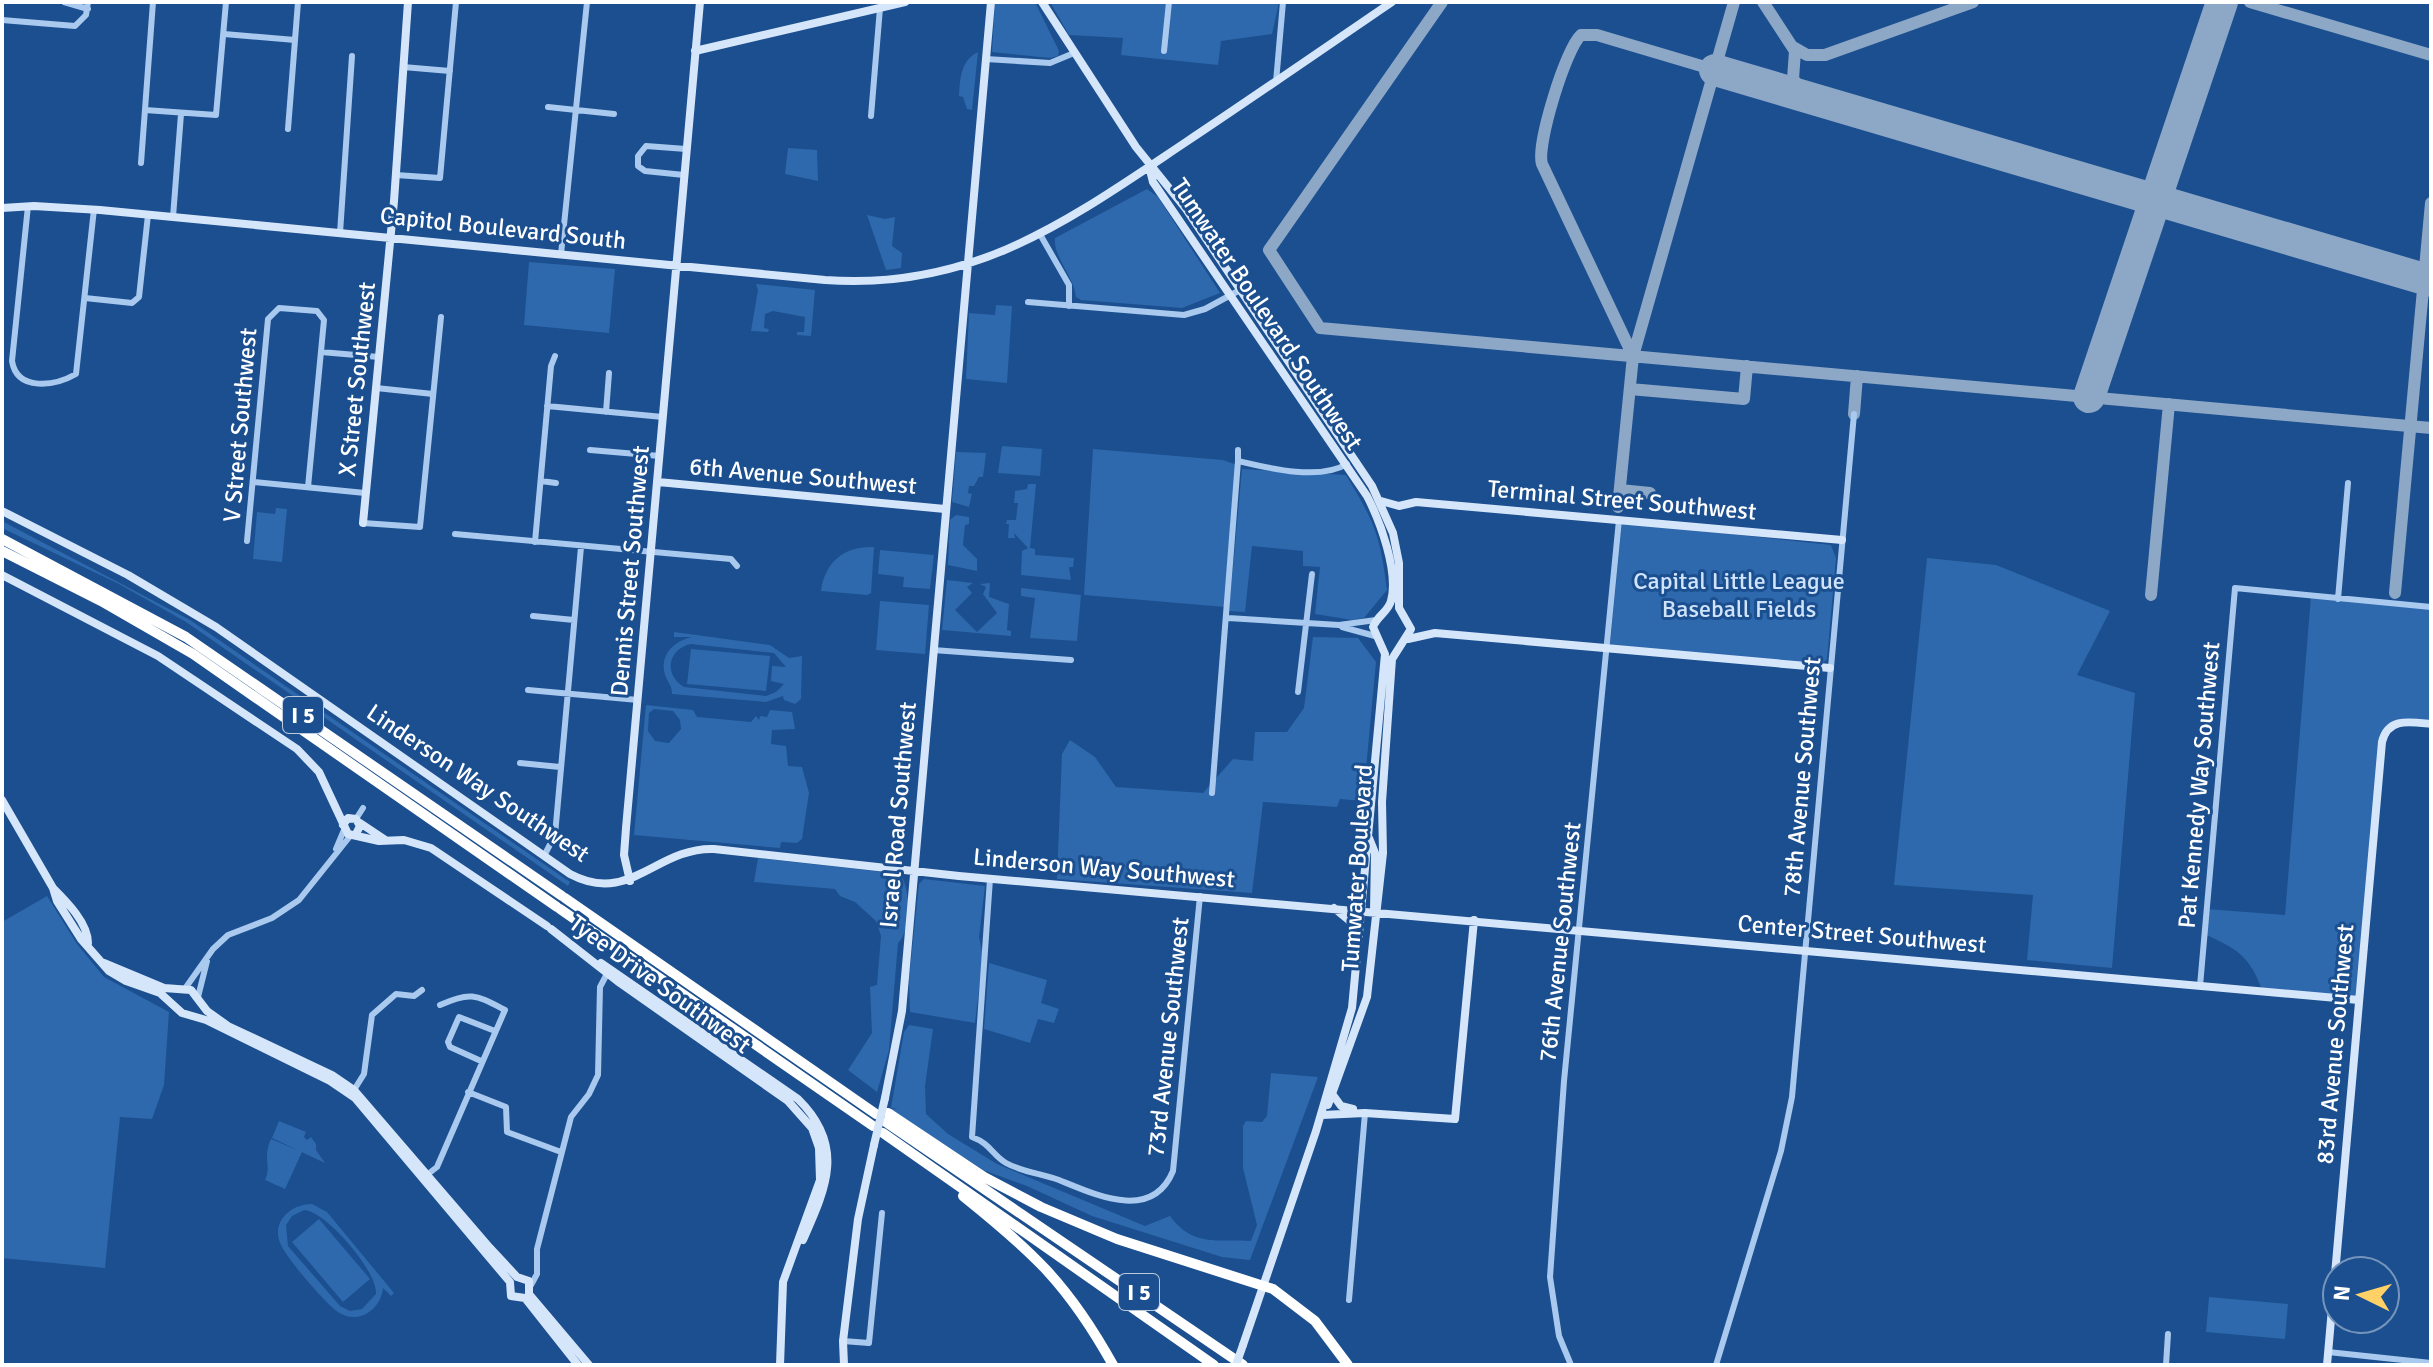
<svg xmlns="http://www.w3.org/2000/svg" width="2433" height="1367" viewBox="0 0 2433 1367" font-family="Signika,sans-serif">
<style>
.green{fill:#2e69ad;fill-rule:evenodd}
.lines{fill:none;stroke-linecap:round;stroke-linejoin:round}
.taxiway{stroke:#8da7c7;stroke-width:12}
.runway{stroke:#8da7c7;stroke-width:32}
.street{stroke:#a9c9ee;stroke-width:6}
.secondary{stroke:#d6e6fa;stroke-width:8}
.highway{stroke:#fff;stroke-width:10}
.secondary-bridge{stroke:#d6e6fa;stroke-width:8}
.labels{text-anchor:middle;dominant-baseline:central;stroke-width:6;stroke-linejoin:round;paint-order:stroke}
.shield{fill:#1b4f8f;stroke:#bbcadd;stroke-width:2}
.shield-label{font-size:22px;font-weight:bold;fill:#fff}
.street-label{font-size:24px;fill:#fff;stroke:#1b4f8f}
.park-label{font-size:24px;fill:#cfe3fa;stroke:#1b4f8f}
</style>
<rect width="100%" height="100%" fill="#1b4f8f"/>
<path class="green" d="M995 2H1035L1059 51 1058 56 1050 58 992 52Z
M1050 2H1279L1272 34 1221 41 1218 65 1121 55 1123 38 1069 35Z
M978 52 972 110 967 109 963 97 959 96C960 75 962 60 978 52Z
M788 148 817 150 818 181 785 174Z
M1147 189 1158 197 1220 293 1182 308 1081 300 1076 297C1074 276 1053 257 1055 238Z
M867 215 885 219 895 217 892 246 902 253 901 268 886 270Z
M529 262 615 269 609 333 524 325Z
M756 284 815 290 811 336 797 335V332H804L805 317 773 311 765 314 764 328 769 329 768 332 751 331 758 290Z
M996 305 1012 306 1007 383 966 379 969 313 995 315Z
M1002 446 1042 449 1040 476 998 473Z
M1093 449 1223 460 1237 465 1225 607 1084 595Z
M956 452 986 453 983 477H979L974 486H969L968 493 972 494 969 507 952 502Z
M1242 469 1346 475C1375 523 1380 535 1387 590L1364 618 1352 620 1315 614 1320 567 1303 566V551L1252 546 1245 612 1229 611Z
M1028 484H1036L1030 548 1035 549V555L1074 558 1073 567H1069L1071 580 1021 575 1022 551 1028 548 1014 533 1015 538H1008L1009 524H1006L1007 520H1016L1018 503H1014L1015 491 1027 489Z
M276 508 287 509 282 562 253 559 257 512 275 514Z
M956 515 969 517V524L965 525 963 545 977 559V571L948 565 950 520Z
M2 521 190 620 570 882 568 886 186 622 119 584 2 528Z
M1622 522 1831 545 1836 558 1827 659 1822 664 1610 645Z
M874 547 871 593 867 595 821 591C825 561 845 546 874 547Z
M880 550 934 555 930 589 903 587 904 577 878 574Z
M1927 558 1996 565 2110 611 2077 675 2135 693 2112 968 2027 960 2033 895 1894 885Z
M947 580 973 583 967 587 972 593 955 610 977 632 997 613 983 594 986 587 980 584 990 583 989 597 1009 604 1007 630 1011 631V636L942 630Z
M1021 588 1081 595 1077 641 1030 638 1035 598 1021 596Z
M2311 596 2431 606V724L2399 722 2384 734 2359 1000 2262 990C2250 956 2236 948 2204 934L2206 909 2285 915Z
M880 601 929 605 925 654 876 650Z
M674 632 770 645 789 658 802 656 801 699 795 704 784 700 783 696 766 702 672 694C672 685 668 683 665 675 659 655 674 641 692 637H674ZM691 644 774 653 786 667 772 666 771 681 784 684 776 692 766 696 684 687C663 674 668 649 691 644Z
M1313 637 1358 638 1376 662 1363 801 1340 799 1337 807 1263 802 1252 893 1057 879 1062 754 1070 740 1095 757 1116 787 1203 793 1233 759 1253 761 1255 732H1287L1304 708Z
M691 649 770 656 766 691 687 684Z
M646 705 693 710 697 717 751 722 756 716 759 720 760 716 767 717 770 710 792 712 795 729 772 730 771 744 786 746 788 766 802 767 809 793 802 839 797 843 781 842 780 848 634 835ZM654 709 673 711 680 720 681 729 669 743 655 741 648 731 649 713Z
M758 858 901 874C910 893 913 927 898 943L889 1050 877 1092 848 1070 872 1033 870 987 877 985 881 936 876 921 855 902 840 896 835 889 754 882Z
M924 879 985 886 979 937 983 956 975 1023 910 1012 909 979 919 884Z
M47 896 77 944 104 977 169 1012 164 1085 152 1119 120 1117 105 1268 2 1258V922Z
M989 963 1047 980 1041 1003 1059 1009 1054 1023 1038 1019 1030 1043 984 1029Z
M909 1025 933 1029 925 1086 926 1114 948 1134 997 1164 1145 1226 1170 1216C1193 1247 1216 1239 1251 1241L1257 1225 1243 1168V1126L1246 1121 1262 1122 1267 1116 1271 1073 1318 1077 1250 1260 1222 1257 1092 1216 1027 1186 983 1170 890 1109 899 1108H891L904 1032Z
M279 1121 306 1132 304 1137 307 1140 311 1137 316 1144V1150L325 1163 272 1138Z
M271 1139 302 1152 285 1189 265 1180C272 1165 262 1159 271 1139Z
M312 1204 327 1212 394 1293 391 1296 383 1288C381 1309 359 1326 338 1312 325 1303 288 1260 281 1245 270 1223 290 1204 312 1204ZM304 1210C326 1211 378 1272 376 1294L362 1309 350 1311 340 1306 288 1246 286 1225 292 1216Z
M319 1219 370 1279 343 1302 292 1242Z
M2209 1297 2288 1304 2285 1339 2206 1332Z"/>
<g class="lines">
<path class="taxiway" d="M1442 2 1269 250 1320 328 2431 428
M1763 2 1795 51 1793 79 1807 97
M2250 2 2431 55
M1793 47 1807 55H1825L1973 2
M1633 356 1542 164C1536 145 1566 48 1581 35H1597L1715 70
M1630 389 1744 399 1747 366
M1854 414 1857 376
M1620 490 1650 493
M1618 507 1633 356 1734 2
M2395 593 2431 203
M2151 595 2169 404"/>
<path class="runway" d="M1715 70 2431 281
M2089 397 2222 2"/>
<path class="street" d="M64 2 88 9
M2 20 75 26 86 15 88 2
M224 34 295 40
M1164 51 1169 2
M986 59 1050 63 1074 53
M403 67 450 71
M1276 82 1283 2
M548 107 614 114
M145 110 216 115 226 2
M871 116 880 8
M288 129 298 2
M141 163 153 2
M396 175 440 178 456 2
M684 175 645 171 638 166V156L646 146 686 149
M28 206 12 361C17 392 55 386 76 374L94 209
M173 217 181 114
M340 233 352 56
M1041 236 1069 285V306
M561 254 587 2
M85 298 132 303 139 297 148 215
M1028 302 1184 315 1205 309 1240 290
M321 352 379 357
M376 388 433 394
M547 406 663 417
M606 412 609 373
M590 450 660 456
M1238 450V461C1268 468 1319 481 1347 464
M541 481 556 483
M254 482 365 493
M363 523 420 527 441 317
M455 534 731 559 737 566
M247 541 268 319 279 308 317 311 324 320 308 487
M535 542 551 366 555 356
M2338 599 2348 483
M533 616 574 620
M1228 618 1339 625 1376 620
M1342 627 1375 636
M933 650 1071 660
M528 690 638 700
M1298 692 1312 574
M520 763 560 767
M1212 793 1238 461
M356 819 363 808
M336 849 344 830
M544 856 555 835 581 547
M990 879 972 1137C991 1144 992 1155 1006 1163 1022 1172 1043 1174 1059 1180 1096 1195 1152 1222 1173 1171L1200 896
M2200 986 2235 588 2431 607
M184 990 213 949 228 935 272 918 299 900 351 835
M198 997 207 961
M481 1061 450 1047 448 1042 459 1017 495 1031
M354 1090 364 1074 372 1015 396 994 414 996 422 990
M468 1092 506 1107 507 1132 561 1152
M428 1174 437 1167 505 1010C476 995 471 991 440 1005
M531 1285 537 1274V1249L571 1117 589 1094 598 1075 600 987 609 970
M1349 1300 1365 1113
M843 1341 869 1343 882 1213
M2328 1352 2431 1363
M1571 1365 1559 1336 1550 1277 1564 1081 1619 520
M1716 1365 1781 1151 1792 1097 1854 414
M2166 1365 2168 1334"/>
<path class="secondary" d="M1042 2 1136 147 1186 209 1372 486 1393 533 1399 563V608L1411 629 1392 659 1382 802 1383 853 1367 997 1328 1105
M695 51 905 2
M1149 166 1153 182 1367 496C1380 521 1399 572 1391 601 1388 612 1377 616 1373 627L1385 654 1352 1008 1316 1131 1243 1345
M2 208 34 206 100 210 825 280C974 291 1069 220 1186 142 1255 96 1323 49 1392 2
M658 482 945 509
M1381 501 1399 506 1416 502 1842 540
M2 511 128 575 216 627 570 874C630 906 656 847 714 849L959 876 2359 1000
M363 523 394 201 408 2
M2 575 158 656 297 749 319 772 348 834 379 841 404 840 431 848 547 926
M1408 639 1435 633 1830 668
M2 800 53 888 57 901 81 939 109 971 126 981 160 993 182 1013 206 1020 330 1081 355 1098 510 1282 511 1296 525 1298 578 1365
M360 823 384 839
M343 825 348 818 356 819 360 826 356 834
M1369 838 1375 853 1374 911
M630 881 624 855 626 828 700 2
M53 888C67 902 88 923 88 943
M1334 908 1351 922 1356 937
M551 929 620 983 788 1101 812 1128 819 1148 820 1180 783 1282 780 1365
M104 963 164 988 191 990 207 1011 228 1026 332 1075 354 1090 490 1248 517 1277 529 1281V1294L589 1365
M601 963 798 1099C846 1146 826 1188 803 1240
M1333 1095 1341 1106 1353 1109
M885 1098 902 1011 991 2
M1322 1115 1365 1113 1455 1119 1474 920
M844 1365 843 1341 858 1219 874 1145
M2327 1365 2382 742C2388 717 2410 722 2431 724"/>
<path class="highway" d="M2 539 186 637 562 896
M2 551 101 601 193 654 557 907
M565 898 876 1114
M560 909 873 1126
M888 1113 984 1177 1041 1207 1117 1239 1273 1289 1315 1321 1348 1365
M886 1122 1243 1365
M883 1133 1214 1365
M963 1196C1034 1253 1068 1284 1113 1365"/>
<path class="secondary-bridge" d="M874 1145 885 1098
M1236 1365 1243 1345"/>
</g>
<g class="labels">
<g class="shield">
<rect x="283" y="697" width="40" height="36" rx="6"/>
<rect x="1119" y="1274" width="40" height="36" rx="6"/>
</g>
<g class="shield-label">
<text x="303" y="715">I 5</text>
<text x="1139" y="1292">I 5</text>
</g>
<g class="street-label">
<text transform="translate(503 228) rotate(6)">Capitol Boulevard South</text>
<text transform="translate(1267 314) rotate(56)">Tumwater Boulevard Southwest</text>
<text transform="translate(357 379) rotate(-84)">X Street Southwest</text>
<text transform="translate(240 425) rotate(-85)">V Street Southwest</text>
<text transform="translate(803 476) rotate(5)">6th Avenue Southwest</text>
<text transform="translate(1622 500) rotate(5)">Terminal Street Southwest</text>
<text transform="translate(630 571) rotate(-85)">Dennis Street Southwest</text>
<text transform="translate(1802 777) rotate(-85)">78th Avenue Southwest</text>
<text transform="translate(478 783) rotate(34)">Linderson Way Southwest</text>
<text transform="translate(2199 785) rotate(-85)">Pat Kennedy Way Southwest</text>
<text transform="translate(898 815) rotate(-85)">Israel Road Southwest</text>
<text transform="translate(1104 868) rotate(5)">Linderson Way Southwest</text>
<text transform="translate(1357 868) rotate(-86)">Tumwater Boulevard</text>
<text transform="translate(1862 934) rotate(5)">Center Street Southwest</text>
<text transform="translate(1560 942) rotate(-84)">76th Avenue Southwest</text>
<text transform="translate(660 984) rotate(36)">Tyee Drive Southwest</text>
<text transform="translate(1168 1037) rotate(-84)">73rd Avenue Southwest</text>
<text transform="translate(2335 1044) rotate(-85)">83rd Avenue Southwest</text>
</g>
<g class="park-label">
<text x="1739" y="581">Capital Little League<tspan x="1739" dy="28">Baseball Fields</tspan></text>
</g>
</g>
<rect width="2433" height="1367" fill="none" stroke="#ffffff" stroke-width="8"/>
<g transform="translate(2361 1295) rotate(275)"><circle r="38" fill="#1b4f8f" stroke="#7695bc" stroke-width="2"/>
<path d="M0-6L14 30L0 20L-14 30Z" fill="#ffd166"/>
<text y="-12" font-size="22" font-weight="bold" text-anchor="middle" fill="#ffffff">N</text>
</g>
</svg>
